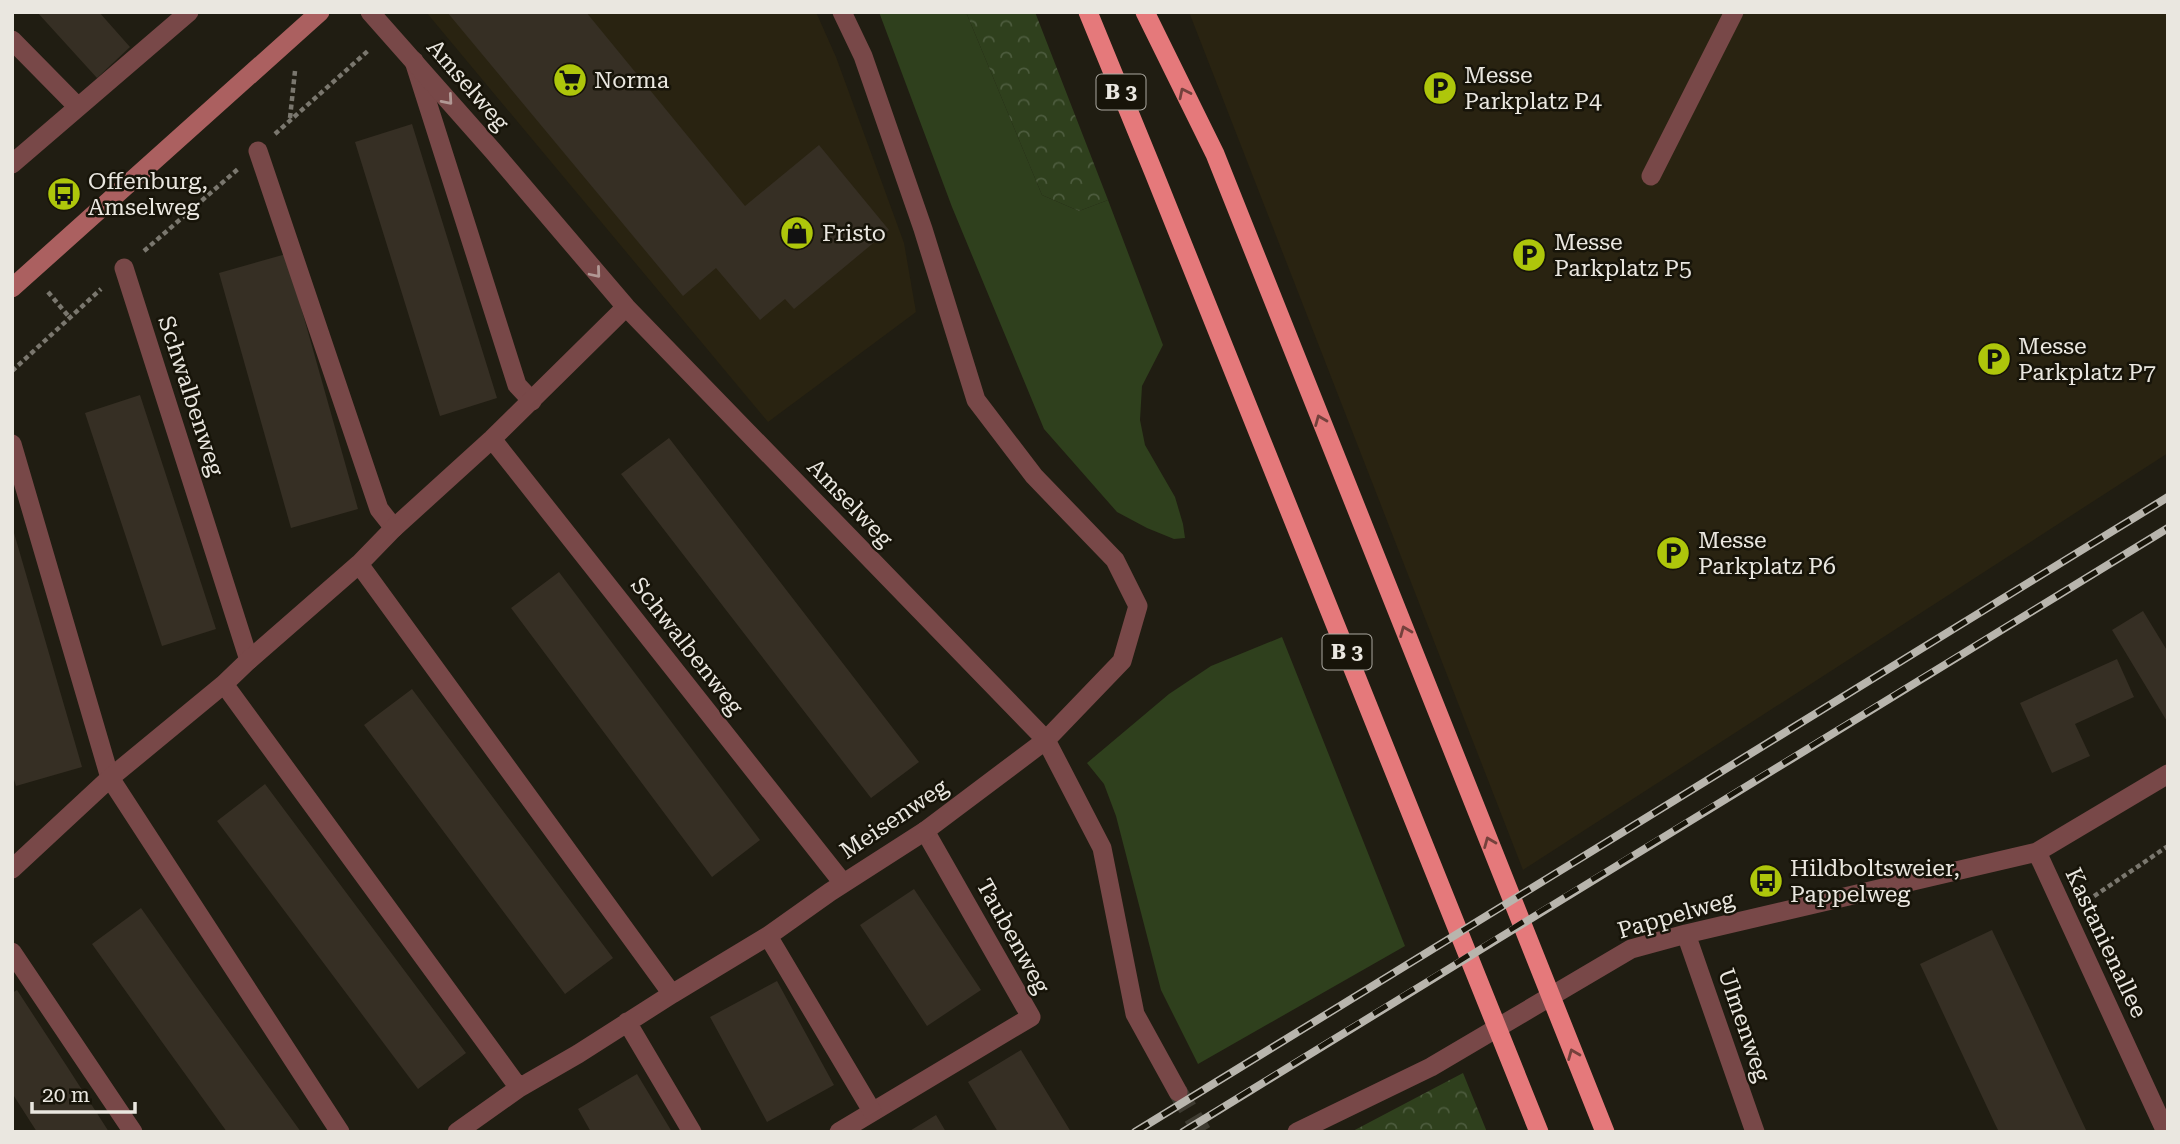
<svg xmlns="http://www.w3.org/2000/svg" width="2180" height="1144" viewBox="0 0 2180 1144" font-family="'Roboto Serif',serif">
<style>
.built{fill:#292311}
.grass{fill:#2f401d}
.forest{fill:url(#forest-crowns)}
.building{fill:#362f24}
.lines{fill:none;stroke-linecap:round;stroke-linejoin:round}
.minor-tunnel{stroke:#3e3b31;stroke-width:19;stroke-dasharray:19 10;stroke-linecap:butt}
.path{stroke:#7a776e;stroke-width:4.5;stroke-dasharray:5 3.5;stroke-linecap:butt}
.service{stroke:#784848;stroke-width:19}
.minor{stroke:#784848;stroke-width:19}
.secondary{stroke:#ab6060;stroke-width:19}
.trunk{stroke:#e5797b;stroke-width:19}
.rail-casing{stroke:#b8b5ad;stroke-width:8}
.rail{stroke:#171409;stroke-width:5;stroke-dasharray:16;stroke-linecap:butt}
.oneway{stroke:#74413c}
.oneway2{stroke:#b19894}
.labels{text-anchor:middle;dominant-baseline:central;stroke-width:5;stroke-linejoin:round;paint-order:stroke}
.shield{fill:#171409;stroke:#aba8a0;stroke-width:2}
.shield-label{font-size:21px;font-weight:bold;fill:#eae7e0}
.poi-label{font-size:23px;fill:#eae7e0;stroke:#171409;text-anchor:start}
.street-label{font-size:23px;fill:#eae7e0;stroke:#171409}
</style>
<defs>
<pattern id="forest-crowns" width="20" height="18" patternUnits="userSpaceOnUse" patternTransform="scale(1.75)"><rect width="20" height="18" fill="#2f401d"/><path d="M2 6a3 3 0 1 1 6 0M12 15a3 3 0 1 1 6 0" fill="none" stroke="#4d5c3e"/></pattern>
</defs>
<rect width="100%" height="100%" fill="#201d12"/>
<path class="built" d="M426 12H816L836 57 904 243 916 312 768 422Z
M1189 12H2168V453L1523 870Z"/>
<path class="grass" d="M879 12H966L1042 195 1079 211 1108 200 1163 345 1142 386 1140 420 1145 445 1175 497 1183 524 1185 538 1174 539 1147 528 1117 512 1044 429 952 207Z
M1282 637 1405 946 1198 1064 1161 990 1116 816 1104 784 1087 763 1169 694 1211 666Z"/>
<path class="forest" d="M966 12H1035L1108 200 1079 211 1042 195Z
M1463 1073 1487 1132H1351Z"/>
<path class="building" d="M37 12H99L130 47 97 78Z
M447 12H586L745 206 819 145 889 230 794 309 785 299 760 320 716 268 683 296Z
M412 124 497 398 440 416 355 142Z
M286 254 358 509 291 528 219 273Z
M140 395 216 629 162 646 85 413Z
M669 438 919 762 871 798 621 474Z
M12 526 82 767 16 786 12 773Z
M559 572 760 840 712 877 511 608Z
M2143 611 2168 652V723L2112 630Z
M2117 659 2134 697 2075 724 2090 756 2052 773 2020 703Z
M412 689 613 958 565 994 364 725Z
M265 784 466 1053 418 1089 217 821Z
M914 889 981 990 927 1026 860 925Z
M141 908 193 982 301 1132H227L162 1042 92 944Z
M1992 930 2030 1010 2087 1132H1999L1995 1124 1920 964Z
M777 981 834 1085 767 1122 710 1017Z
M17 990 68 1068 109 1132H37L12 1093V993Z
M1021 1050 1071 1132H998L968 1082Z
M637 1074 672 1132H591L578 1109Z
M936 1115 946 1132H908Z"/>
<g class="lines">
<path class="minor-tunnel" d="M1178 1092 1202 1132"/>
<path class="path" d="M290 118 295 71
M275 134 370 49
M144 251 238 169
M48 292 70 318
M12 371 101 289
M2087 901 2168 846"/>
<path class="service" d="M12 40 77 106
M414 61 517 385 532 401
M258 151 379 509 394 528
M12 164 189 12
M1651 176 1734 12
M124 268 249 660
M12 444 110 778
M839 1132 1031 1017 925 831"/>
<path class="minor" d="M370 12 493 151 626 307 1046 740 1102 848 1135 1014 1178 1092
M492 439 843 883
M359 564 672 994
M224 684 519 1088
M110 778 340 1132
M2037 852 2166 1132
M12 869 110 778 224 684 249 660 359 564 394 528 492 439 626 307
M1686 934 1755 1132
M768 936 872 1111
M12 952 133 1132
M627 1022 692 1132
M457 1132 519 1088 578 1054 672 994 768 936 830 892 925 831 1046 740 1122 661 1138 606 1115 560 1034 476 976 400 923 229 863 56 842 12
M1297 1132 1431 1067 1631 949 1686 934 2037 852 2168 774"/>
<path class="secondary" d="M12 288 320 12"/>
<path class="trunk" d="M1088 12 1154 173 1539 1132
M1145 12 1215 154 1605 1132"/>
<g class="rail-casing">
<path id="rail" d="M1135 1132 2168 497
M1183 1132C1510 928 1840 729 2168 528"/>
</g>
<use href="#rail" class="rail"/>
</g>
<defs><path id="oneway-chevron" d="M-2-3.5L2.5 0L-2 3.5" fill="none" stroke-width="1.6" stroke-linecap="round" stroke-linejoin="round" transform="scale(1.75)"/></defs>
<g class="oneway">
<use href="#oneway-chevron" transform="translate(1184 93) rotate(-116)"/>
<use href="#oneway-chevron" transform="translate(1320 420) rotate(-112)"/>
<use href="#oneway-chevron" transform="translate(1405 631) rotate(-112)"/>
<use href="#oneway-chevron" transform="translate(1489 842) rotate(-112)"/>
<use href="#oneway-chevron" transform="translate(1573 1054) rotate(-112)"/>
</g>
<g class="oneway2">
<use href="#oneway-chevron" transform="translate(448 100) rotate(49)"/>
<use href="#oneway-chevron" transform="translate(596 273) rotate(50)"/>
</g>
<defs>
<g id="supermarket-disc" transform="scale(1.75)"><circle r="9.5" fill="#aec60b" stroke="#171409"/><path d="M-6-5.5h2.5l.6 2H6L4.5 2H-2.5L-4.4-4H-6ZM-1.5 3.2a1.3 1.3 0 1 0 .1 0ZM3 3.2a1.3 1.3 0 1 0 .1 0Z" fill="#111"/></g>
<g id="parking-disc" transform="scale(1.75)"><circle r="9.5" fill="#aec60b" stroke="#171409"/><path d="M-3.5-5.5H1a3.5 3.5 0 0 1 0 7H-1V5.5H-3.5ZM-1-3.4V-.6H.8a1.4 1.4 0 0 0 0-2.8Z" fill="#111"/></g>
<g id="bus-disc" transform="scale(1.75)"><circle r="9.5" fill="#aec60b" stroke="#171409"/><path d="M-5-6H5V4H4V6H2V4H-2V6H-4V4H-5ZM-3.5-4V0h7V-4ZM-3.5 1.2v1.5H-2V1.2ZM2 1.2v1.5H3.5V1.2Z" fill="#111"/></g>
<g id="shop-disc" transform="scale(1.75)"><circle r="9.5" fill="#aec60b" stroke="#171409"/><path d="M-5-2.5h2.3a2.7 3.5 0 0 1 5.4 0H5L5.5 6h-11ZM-1.5-2.5h3a1.5 2.3 0 0 0-3 0Z" fill="#111"/></g>
</defs>
<g fill-rule="evenodd">
<use href="#supermarket-disc" x="570" y="80"/>
<use href="#parking-disc" x="1440" y="88"/>
<use href="#bus-disc" x="64" y="194"/>
<use href="#shop-disc" x="797" y="233"/>
<use href="#parking-disc" x="1529" y="255"/>
<use href="#parking-disc" x="1994" y="359"/>
<use href="#parking-disc" x="1673" y="553"/>
<use href="#bus-disc" x="1766" y="881"/>
</g>
<g class="labels">
<g class="shield">
<rect x="1096.5" y="74.5" width="49" height="35" rx="5"/>
<rect x="1322.5" y="634.5" width="49" height="35" rx="5"/>
</g>
<g class="shield-label">
<text x="1121" y="92">B 3</text>
<text x="1347" y="652">B 3</text>
</g>
<g class="poi-label">
<text x="1464" y="75">Messe<tspan x="1464" dy="26">Parkplatz P4</tspan></text>
<text x="594" y="80">Norma</text>
<text x="88" y="181">Offenburg,<tspan x="88" dy="26">Amselweg</tspan></text>
<text x="822" y="233">Fristo</text>
<text x="1554" y="242">Messe<tspan x="1554" dy="26">Parkplatz P5</tspan></text>
<text x="2018" y="346">Messe<tspan x="2018" dy="26">Parkplatz P7</tspan></text>
<text x="1698" y="540">Messe<tspan x="1698" dy="26">Parkplatz P6</tspan></text>
<text x="1790" y="868">Hildboltsweier,<tspan x="1790" dy="26">Pappelweg</tspan></text>
</g>
<g class="street-label">
<text transform="translate(468 85) rotate(49)">Amselweg</text>
<text transform="translate(191 396) rotate(72)">Schwalbenweg</text>
<text transform="translate(850 503) rotate(46)">Amselweg</text>
<text transform="translate(687 646) rotate(52)">Schwalbenweg</text>
<text transform="translate(894 819) rotate(-34)">Meisenweg</text>
<text transform="translate(1676 915) rotate(-16)">Pappelweg</text>
<text transform="translate(1013 936) rotate(61)">Taubenweg</text>
<text transform="translate(2106 943) rotate(65)">Kastanienallee</text>
<text transform="translate(1744 1025) rotate(71)">Ulmenweg</text>
</g>
</g>
<rect width="2180" height="1144" fill="none" stroke="#eae7e0" stroke-width="28"/>
<path d="M32 1102v10h103v-10" fill="none" stroke="#eae7e0" stroke-width="3.5"/>
<text x="42" y="1102" font-size="21" fill="#eae7e0" stroke="#171409" stroke-width="5" paint-order="stroke">20 m</text>
</svg>
